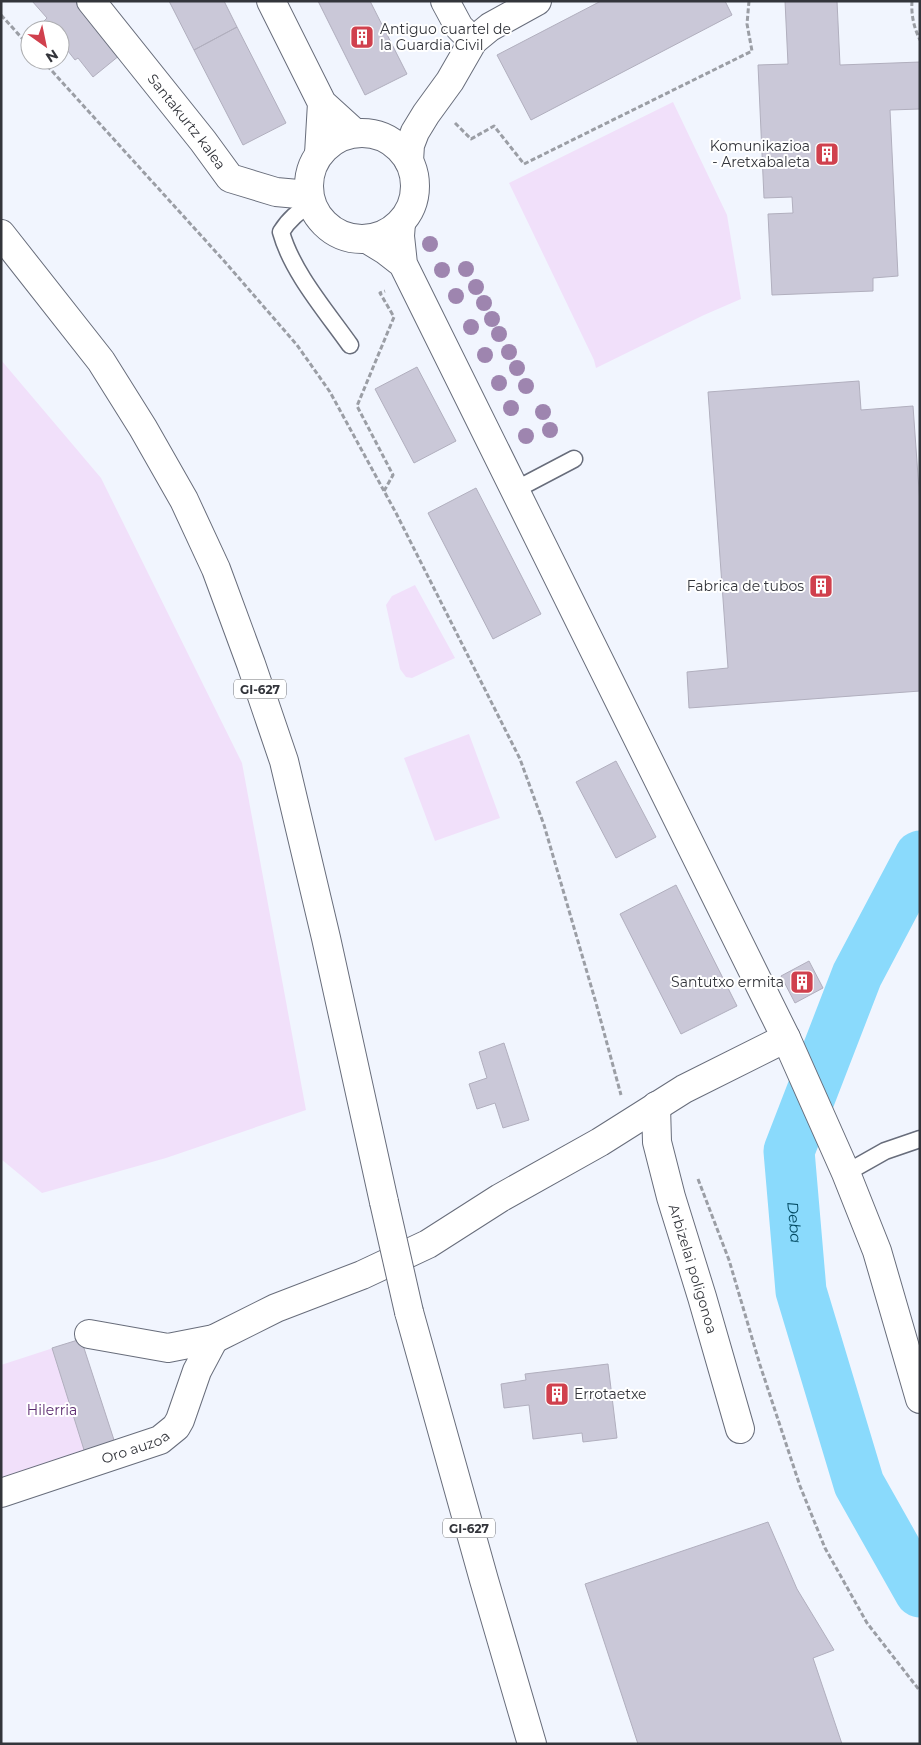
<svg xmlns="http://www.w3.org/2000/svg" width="921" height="1745" viewBox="0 0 921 1745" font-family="Montserrat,sans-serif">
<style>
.green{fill:#f1e0fa}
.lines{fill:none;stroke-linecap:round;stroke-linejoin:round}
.river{stroke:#8adafc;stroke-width:51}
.building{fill:#cac8d8;stroke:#b1afbe}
.lane-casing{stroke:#686d7b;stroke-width:19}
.street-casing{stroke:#686d7b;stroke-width:30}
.secondary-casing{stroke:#686d7b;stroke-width:30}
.primary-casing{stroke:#686d7b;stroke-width:30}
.path{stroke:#9b9ea5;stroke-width:3;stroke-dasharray:5 2.5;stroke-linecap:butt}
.lane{stroke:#fff;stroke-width:16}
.street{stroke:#fff;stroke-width:28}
.secondary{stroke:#fff;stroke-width:28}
.primary{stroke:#fff;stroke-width:28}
.primary-bridge-casing{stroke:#686d7b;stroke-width:30;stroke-linecap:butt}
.primary-bridge{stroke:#fff;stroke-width:28}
.tree{fill:#9e85af}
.labels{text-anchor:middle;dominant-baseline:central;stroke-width:4;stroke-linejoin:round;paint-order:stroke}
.shield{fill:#fff;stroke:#707276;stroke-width:1}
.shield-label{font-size:12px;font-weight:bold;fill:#33353b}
.poi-label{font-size:14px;fill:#33353b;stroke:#fff;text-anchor:end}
.street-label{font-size:14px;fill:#33353b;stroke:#fff}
.park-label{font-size:14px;fill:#5b2a6f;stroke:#fff}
.water-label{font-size:15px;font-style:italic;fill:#024a62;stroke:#fff}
</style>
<rect width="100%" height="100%" fill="#f1f5fe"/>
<path class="green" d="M673 102 727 215 741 299 704 315 596 368 594 360 509 183Z
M1 360 101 478 242 763 306 1110 166 1158 42 1193 1 1159Z
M415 585 455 658 412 678 406 677 400 669 386 605 392 596Z
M469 734 500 818 435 841 404 758Z
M81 1339 115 1443 1 1480V1365Z"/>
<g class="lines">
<path class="river" id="s1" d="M920 856 857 975 789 1151 801 1291 859 1484 920 1592"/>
</g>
<path class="building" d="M32 1H77L120 55 93 77 78 58 75 60 60 41V30H51L44 21 47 18Z
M169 1H224L237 27 194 50Z
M318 1H370L407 74 365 95Z
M601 1H725L732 15 531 120 497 55Z
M785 1H837L840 65 920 62V109L890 110 898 276 873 278V291L772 295 768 214 793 213 792 197 764 198 758 65 788 64Z
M237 27 286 123 243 145 194 50Z
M417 367 456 441 414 463 375 389Z
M859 381 861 410 913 406 920 504V691L689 708 687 672 728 668 708 392Z
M476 488 541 614 493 639 428 513Z
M616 761 656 837 616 858 576 782Z
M676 885 737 1006 681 1034 620 914Z
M809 961 823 988 795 1003 781 976Z
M504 1043 529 1120 503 1128 495 1103 477 1109 469 1084 487 1078 479 1052Z
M81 1339 115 1443 85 1453 52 1348Z
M608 1364 617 1438 583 1442 582 1433 533 1439 529 1405 504 1408 501 1384 526 1380 525 1374Z
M768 1522 797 1589 834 1650 813 1658 842 1744H638L585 1584Z"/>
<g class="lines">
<g class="lane-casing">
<path id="lane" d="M311 204C298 212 289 219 281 232 292 272 326 311 350 345
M515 490 574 459
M846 1173 885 1151 920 1139"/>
</g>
<g class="street-casing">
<g id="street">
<path id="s2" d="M91 1 203 141 230 178 276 192 309 195"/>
<path d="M445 1 459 27 473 41"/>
<circle cx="362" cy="186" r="53"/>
<path d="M409 161 410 145 415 132 426 114 450 81 473 41 490 27 537 1"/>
<path id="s3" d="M656 1106 657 1142 671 1197 702 1297 740 1429"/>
<path d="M89 1334 168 1348 214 1339 276 1308 362 1275 428 1244 500 1198 600 1142 684 1089 786 1038"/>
<path id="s4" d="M1 1493 160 1440 176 1427 180 1420 197 1371 214 1339"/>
</g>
</g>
<g class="secondary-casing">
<path id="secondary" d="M271 1 322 103 355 133
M319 154 322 103
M401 223 400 236 403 264 786 1038 846 1173 877 1251 920 1399
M367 239 385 250 403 264"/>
</g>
<g class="primary-casing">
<path id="primary" d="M1 234 101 361 143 428 184 500 216 569 251 664 284 761 326 938 384 1202
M409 1312 484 1580 532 1744"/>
</g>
<path class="path" d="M912 1C911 15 914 28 920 40
M1 15 30 47
M42 60 225 262 297 345 330 392 396 513 520 759 544 825 596 1003 621 1095
M455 123 471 139 494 126 524 164 752 51 747 24 749 1
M384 491 393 475 357 406 394 317 380 293 385 291
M698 1179 729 1260 760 1365 800 1486 825 1548 867 1623 920 1691"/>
<use href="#lane" class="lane"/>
<use href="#street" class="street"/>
<use href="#secondary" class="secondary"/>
<use href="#primary" class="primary"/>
<g class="primary-bridge-casing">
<path id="primary-bridge" d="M384 1202 409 1312"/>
</g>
<use href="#primary-bridge" class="primary-bridge"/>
</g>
<g class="tree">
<circle cx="430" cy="244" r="8"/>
<circle cx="466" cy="269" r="8"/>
<circle cx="442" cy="270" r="8"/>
<circle cx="476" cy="287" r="8"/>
<circle cx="456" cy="296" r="8"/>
<circle cx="484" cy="303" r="8"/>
<circle cx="492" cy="319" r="8"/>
<circle cx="471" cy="327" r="8"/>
<circle cx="499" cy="334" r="8"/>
<circle cx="509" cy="352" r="8"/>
<circle cx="485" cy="355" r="8"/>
<circle cx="517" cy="368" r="8"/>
<circle cx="499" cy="383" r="8"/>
<circle cx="526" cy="386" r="8"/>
<circle cx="511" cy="408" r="8"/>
<circle cx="543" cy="412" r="8"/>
<circle cx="550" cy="430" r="8"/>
<circle cx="526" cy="436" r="8"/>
</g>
<defs>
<g id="building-square" transform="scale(1.25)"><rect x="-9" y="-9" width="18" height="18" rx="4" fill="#d0404d" stroke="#fff"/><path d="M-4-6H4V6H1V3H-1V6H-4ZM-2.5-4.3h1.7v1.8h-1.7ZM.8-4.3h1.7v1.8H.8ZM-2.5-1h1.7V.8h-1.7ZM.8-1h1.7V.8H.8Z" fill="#fff"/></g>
</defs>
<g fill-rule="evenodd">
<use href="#building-square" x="362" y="37"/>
<use href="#building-square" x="827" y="154"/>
<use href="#building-square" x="821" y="586"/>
<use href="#building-square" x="802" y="982"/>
<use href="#building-square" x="557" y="1394"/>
</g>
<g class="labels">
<g class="shield">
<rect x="234" y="679.5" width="52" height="19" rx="4"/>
<rect x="443" y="1518.5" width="52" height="19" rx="4"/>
</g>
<g class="shield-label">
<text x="260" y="689">GI-627</text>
<text x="469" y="1528">GI-627</text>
</g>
<g class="poi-label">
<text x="380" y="29" text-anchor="start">Antiguo cuartel de<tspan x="380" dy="16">la Guardia Civil</tspan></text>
<text x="810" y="146">Komunikazioa<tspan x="810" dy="16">- Aretxabaleta</tspan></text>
<text x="804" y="586">Fabrica de tubos</text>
<text x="784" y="982">Santutxo ermita</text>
<text x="574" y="1394" text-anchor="start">Errotaetxe</text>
</g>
<g class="street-label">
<text stroke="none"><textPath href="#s2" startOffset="154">Santakurtz kalea</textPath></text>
<text stroke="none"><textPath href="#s3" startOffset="168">Arbizelai poligonoa</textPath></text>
<text stroke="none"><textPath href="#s4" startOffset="142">Oro auzoa</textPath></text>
</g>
<g class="park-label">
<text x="52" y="1410">Hilerria</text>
</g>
<g class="water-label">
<text stroke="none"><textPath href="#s1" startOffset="395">Deba</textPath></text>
</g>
</g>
<rect width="921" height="1745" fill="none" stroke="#33353b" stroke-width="5"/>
<g transform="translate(45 45) rotate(147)"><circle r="24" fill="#ffffff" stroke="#adaeb1"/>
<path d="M0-4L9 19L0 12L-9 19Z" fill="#d0404d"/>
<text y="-8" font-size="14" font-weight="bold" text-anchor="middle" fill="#33353b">N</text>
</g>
</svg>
